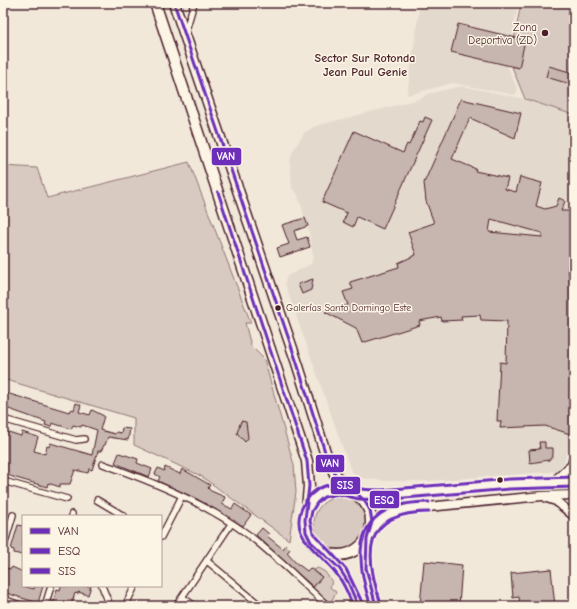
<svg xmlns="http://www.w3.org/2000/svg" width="577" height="609" viewBox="0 0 577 609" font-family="'Comic Neue',sans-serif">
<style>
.built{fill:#e4d9cd}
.green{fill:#d8cac0;stroke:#917476}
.building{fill:#c7b6af;stroke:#4a1f2b;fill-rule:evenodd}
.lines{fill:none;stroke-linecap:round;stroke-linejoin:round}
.street-casing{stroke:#4a1f2b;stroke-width:8}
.secondary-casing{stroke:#4a1f2b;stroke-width:11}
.highway-casing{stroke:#4a1f2b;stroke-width:13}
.street{stroke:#fcf5e5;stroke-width:5.5}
.secondary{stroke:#fcf5e5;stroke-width:8}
.highway{stroke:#fcf5e5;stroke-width:10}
.bus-1-casing{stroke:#fcf5e5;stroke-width:6}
.bus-2-casing{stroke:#fcf5e5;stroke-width:6}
.bus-3-casing{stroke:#fcf5e5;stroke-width:6}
.bus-1{stroke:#6d2fba;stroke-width:3}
.bus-2{stroke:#6d2fba;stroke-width:3}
.bus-3{stroke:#6d2fba;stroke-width:3}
.poi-dot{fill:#4a1f2b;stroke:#fcf5e5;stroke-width:1.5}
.labels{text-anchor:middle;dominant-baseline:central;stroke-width:3;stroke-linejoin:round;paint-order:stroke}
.bus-label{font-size:10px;fill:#4a1f2b;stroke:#fcf5e5;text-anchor:start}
.poi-label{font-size:11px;fill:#4a1f2b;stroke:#fcf5e5;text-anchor:end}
.neighbourhood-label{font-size:12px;font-weight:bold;fill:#4a1f2b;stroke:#fcf5e5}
.line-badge{stroke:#fcf5e5;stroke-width:1.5}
.badge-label{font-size:11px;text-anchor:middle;font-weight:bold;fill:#fff}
</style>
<rect width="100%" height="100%" fill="#f1e8da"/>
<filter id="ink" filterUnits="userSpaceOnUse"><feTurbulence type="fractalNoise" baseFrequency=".025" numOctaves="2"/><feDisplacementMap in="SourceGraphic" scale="8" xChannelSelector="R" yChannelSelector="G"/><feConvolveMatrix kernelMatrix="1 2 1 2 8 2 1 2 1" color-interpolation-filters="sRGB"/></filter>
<g filter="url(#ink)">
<path class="built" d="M420 3H518L507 65 518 91 515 95 453 83 407 95Z
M462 86 525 99 574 115V428L562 471 428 481H386L362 478 351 471 285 284 286 277 289 275 311 264 313 256 308 227 297 193 292 188 290 161 293 151 304 133 315 126 390 107 422 98 427 94Z"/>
<path class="green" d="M521 3H574V115L525 99 510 62Z
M189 162 251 323H245L251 346 264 359 294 465 296 492 289 540 201 476 134 445V418L3 379V166L37 168 47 198Z
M314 523a26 26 0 1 1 52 0a26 26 0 1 1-52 0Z
M318 568 325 572 332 582 330 587 336 592 330 604 312 589 322 577 314 570Z"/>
<path class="building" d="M458 24 525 40 519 68 451 52Z
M549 66 573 73 570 84 546 77Z
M461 99 521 113 515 138 470 118 452 159 476 169 475 171 508 178 505 189 516 192 520 177 542 183 536 206 545 209 556 206 559 198 565 201 561 211H574V239L568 268 574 306V419L570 434 545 426 500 428 501 421H497L500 362 506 363 507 321 481 320 480 315 461 316 462 320 442 321 441 317 419 321 420 325 362 343 356 328 325 312 348 305 343 292 353 289 350 282 399 267 398 263 416 255 408 232 434 223 426 201 424 183ZM491 219 542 233V237L489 232Z
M425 117 432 120 383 229 357 217 353 227 343 222 347 213 322 202 354 131 403 153 407 144 409 145 420 121 423 122Z
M305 218 308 226 294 231 297 240 307 237 310 247 280 257 277 248 289 244 282 225Z
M313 279 311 290 302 294 298 284Z
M3 392 69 412 72 409 74 410 76 403 81 405 79 412 90 415 92 410 104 416 100 430 115 434 116 432 121 433 122 428 130 429 128 440 108 437 105 445H104L101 451H98L92 470 89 469 88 473 75 470 70 484H60V487L48 483 47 487 13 477 3 473V433L5 431 21 436 22 432 38 437 34 451 45 454 47 446 49 447 50 443 92 455 97 430 82 425 81 427 73 425 71 429 52 423 51 427 45 425 46 422 3 407Z
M241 421 246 422 248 438 245 442 237 433Z
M539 442H545V448H553V455L549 460 530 463 529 450 540 449Z
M119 453 138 459 137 463 152 469 149 477 115 463Z
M165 467 180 474 182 469 191 474 210 485 208 488 211 491 225 497 222 504 232 509 235 504 251 515 243 526 197 499 158 481 160 477 155 474 158 468 164 471Z
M18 525 23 526 22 555 14 553V550L11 549Z
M262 528 269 534 267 536 283 549 286 545 290 549 287 553 295 562 307 571 310 568 322 577 313 587 256 535Z
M424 561 462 565 459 606H420Z
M12 567 23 572V586L34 589 35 586H43L38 603 3 592V576L6 568 11 569Z
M551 569 555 606H520L519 597 513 598 511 573Z
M61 586H91L88 595 78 592V594L75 593 71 606H52L57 589 60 590Z"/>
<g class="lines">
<g class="street-casing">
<path id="street" d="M186 30 194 3
M3 419 76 440 84 439
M103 464C153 482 203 502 246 533 275 555 301 582 328 606
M3 481 67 499
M97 500 124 516
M72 514V516
M161 537 182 496
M3 549 13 515
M207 561 261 606
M102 586 110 606
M182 597 195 606
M3 599 23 606
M45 606 51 586
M125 606 135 586
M176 606 231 524
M349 606 355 598"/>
</g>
<g class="secondary-casing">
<path id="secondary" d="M574 458 572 465 574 476
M552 483 572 465
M355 492 388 494 500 485 574 482
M547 498 556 501 574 516
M370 533C381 520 391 513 407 509L542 496 574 495"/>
</g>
<g class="highway-casing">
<path id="highway" d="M155 3 307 461 309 486 307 509
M174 3 297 363 325 452 336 476 345 489
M305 522a33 33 0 1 1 66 0a33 33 0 1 1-66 0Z
M367 539 366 568 376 606
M323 552C342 571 348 581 358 606"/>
</g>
<use href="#street" class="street"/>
<use href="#secondary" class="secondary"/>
<use href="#highway" class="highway"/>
<g class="bus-1-casing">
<path id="bus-1" d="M174 3 297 363 325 452 336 476 345 489 355 492 364 500 370 510 372 522 367 539 366 568 376 606
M218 192 307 461 309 486 305 520 306 532 311 542 339 568 348 582 358 606"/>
</g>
<g class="bus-2-casing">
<path id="bus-2" d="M363 604 346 569 313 533 310 521 312 511 317 503 324 497 338 494 359 499 381 500 510 489 574 487
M381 604C364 554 362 512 429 512"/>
</g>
<g class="bus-3-casing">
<path id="bus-3" d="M353 606C349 596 345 585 338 576 322 552 284 537 305 502 311 492 321 486 332 484 341 483 348 486 356 488 364 490 373 490 381 490L510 479 574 477
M371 606C351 549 356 502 429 502"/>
</g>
<use href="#bus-1" class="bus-1"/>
<use href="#bus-2" class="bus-2"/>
<use href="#bus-3" class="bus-3"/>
</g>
</g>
<g class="poi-dot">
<circle cx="545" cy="33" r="4"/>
<circle cx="278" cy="308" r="3.5"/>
<circle cx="500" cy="480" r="3.5"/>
</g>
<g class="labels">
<g class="bus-label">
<text x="286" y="308">Galerías Santo Domingo Este</text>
</g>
<g class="poi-label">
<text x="537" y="27">Zona<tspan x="537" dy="13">Deportiva (ZD)</tspan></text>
</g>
<g class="neighbourhood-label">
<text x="365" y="58">Sector Sur Rotonda<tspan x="365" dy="14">Jean Paul Genie</tspan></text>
</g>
</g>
<g class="line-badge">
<rect x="211" y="147" width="31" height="19" rx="4" fill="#6d2fba"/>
<rect x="315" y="454" width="30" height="19" rx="4" fill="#6d2fba"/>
<rect x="330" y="476" width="31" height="19" rx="4" fill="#6d2fba"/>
<rect x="369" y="490" width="31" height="19" rx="4" fill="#6d2fba"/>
</g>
<g class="badge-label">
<text x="226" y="160">VAN</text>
<text x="330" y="467">VAN</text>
<text x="345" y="489">SIS</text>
<text x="384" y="504">ESQ</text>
</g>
<rect width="577" height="609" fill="none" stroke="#fcf5e5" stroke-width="16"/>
<rect x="8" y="8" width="561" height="593" fill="none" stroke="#4a1f2b" stroke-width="1.5" filter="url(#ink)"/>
<rect x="22" y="515" width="140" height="72" fill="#fcf5e5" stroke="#b59f9b"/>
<rect x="30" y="528" width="20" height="6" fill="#6d2fba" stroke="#b59f9b"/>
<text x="58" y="535" font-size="12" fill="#4a1f2b">VAN</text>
<rect x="30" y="548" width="20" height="6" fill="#6d2fba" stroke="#b59f9b"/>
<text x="58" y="555" font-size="12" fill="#4a1f2b">ESQ</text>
<rect x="30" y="568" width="20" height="6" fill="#6d2fba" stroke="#b59f9b"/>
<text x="58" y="575" font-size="12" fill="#4a1f2b">SIS</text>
</svg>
